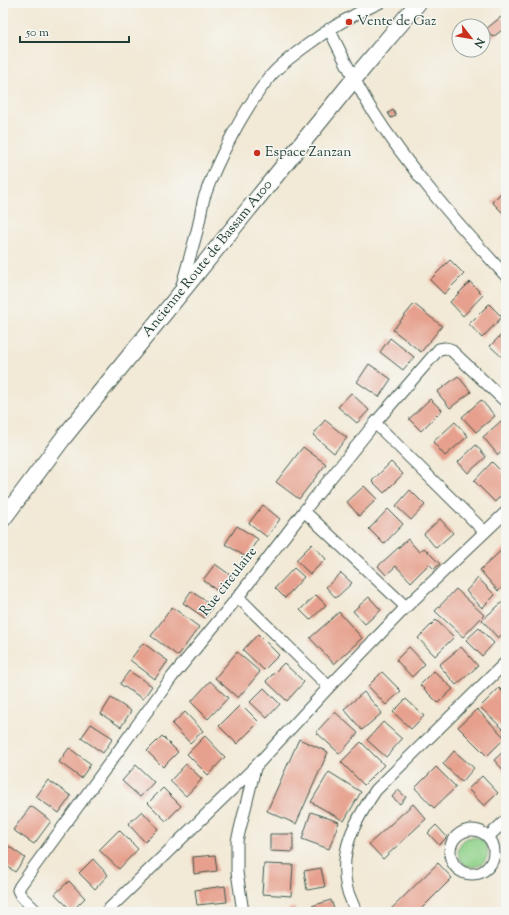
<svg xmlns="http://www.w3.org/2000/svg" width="509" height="915" viewBox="0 0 509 915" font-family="'Sorts Mill Goudy',serif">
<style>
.green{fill:#8fd189;stroke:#57875e}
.building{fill:#e6a08d}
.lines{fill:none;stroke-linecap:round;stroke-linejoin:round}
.street-casing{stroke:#3f574c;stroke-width:13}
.secondary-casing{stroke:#3f574c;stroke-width:18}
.street{stroke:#fff;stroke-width:11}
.secondary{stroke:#fff;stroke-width:16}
.poi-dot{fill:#c8321e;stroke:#f6f6f2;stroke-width:1.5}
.labels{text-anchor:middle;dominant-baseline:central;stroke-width:3;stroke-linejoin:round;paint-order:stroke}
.poi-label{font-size:14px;fill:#1f3d34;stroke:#f6f6f2;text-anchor:start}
.street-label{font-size:14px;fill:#1f3d34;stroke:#f6f6f2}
</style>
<rect width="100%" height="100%" fill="#f6f6f2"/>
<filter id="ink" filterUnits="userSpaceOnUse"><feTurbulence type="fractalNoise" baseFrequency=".025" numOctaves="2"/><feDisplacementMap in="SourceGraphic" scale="8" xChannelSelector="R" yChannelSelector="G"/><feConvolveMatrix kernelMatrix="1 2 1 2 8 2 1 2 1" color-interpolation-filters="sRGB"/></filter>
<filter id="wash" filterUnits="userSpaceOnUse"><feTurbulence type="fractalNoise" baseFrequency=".012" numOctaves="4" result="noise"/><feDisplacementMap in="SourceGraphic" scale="16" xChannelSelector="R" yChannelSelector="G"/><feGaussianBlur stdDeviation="0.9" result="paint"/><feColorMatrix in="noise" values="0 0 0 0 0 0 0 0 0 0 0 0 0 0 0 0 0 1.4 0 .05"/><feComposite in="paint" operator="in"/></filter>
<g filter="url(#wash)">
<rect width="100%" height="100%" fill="#f2e9d6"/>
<path class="green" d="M458 852a15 15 0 1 1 30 0a15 15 0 1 1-30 0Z"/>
<g id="blocks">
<path class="building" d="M501 17 506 23V27L493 37 486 29Z
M393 110 396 116 391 118 388 113Z
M506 188V216L492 202Z
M450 260 464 274 444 294 430 280Z
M470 282 483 295 463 316 450 302Z
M414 304 442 326 421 352 393 330Z
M489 304 502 317 482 338 469 324Z
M506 330V357L504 359 490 346Z
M390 338 414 357 403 370 380 352Z
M369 364 391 379 379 397 357 382Z
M458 376 471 392 450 408 437 392Z
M351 393 369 410 357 423 338 407Z
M430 399 442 410 421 431 409 419Z
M481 400 495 416 476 432 462 417Z
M325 420 347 438 334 453 313 435Z
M501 421 506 426V448L498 455 483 437Z
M455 422 468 436 445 456 433 442Z
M476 445 486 457 468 473 458 462Z
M303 447 326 464 299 499 276 482Z
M391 462 403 474 384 493 372 481Z
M492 462 506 476V490L495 502 474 481Z
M364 486 377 499 359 516 347 502Z
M410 490 425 505 411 520 396 506Z
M263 505 280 519 267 537 249 523Z
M388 509 403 524 384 544 369 529Z
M440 519 453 533 436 548 424 534Z
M237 526 258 539 246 557 225 544Z
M408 539 419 552 424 548 440 564 434 569 429 564 411 582 396 566 386 575 378 566Z
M312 544 326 559 310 574 296 560Z
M505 547 506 548V584L498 591 480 570Z
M215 564 233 577 220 593 203 580Z
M294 568 304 577 285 598 275 588Z
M341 573 352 583 336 598 326 587Z
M478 578 495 595 482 608 466 591Z
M456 589 484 615 463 637 435 611Z
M191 591 213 606 205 618 183 603Z
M316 595 326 605 310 620 300 610Z
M369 597 381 610 365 624 353 611Z
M505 600 506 601V631L498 638 482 620Z
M172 607 199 627 178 656 151 636Z
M339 612 362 638 334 664 310 638Z
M436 620 454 637 435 656 418 638Z
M479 628 494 643 482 656 466 640Z
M258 634 279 655 264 670 243 650Z
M143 643 168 661 155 679 130 660Z
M409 647 425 664 412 677 396 660Z
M461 647 478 666 456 685 439 665Z
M237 652 260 672 238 698 215 678Z
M284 663 304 682 287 701 266 681Z
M129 671 152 686 143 699 120 684Z
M434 671 453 689 438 703 420 685Z
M382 672 401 691 386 705 368 686Z
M210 681 228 698 208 719 191 702Z
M264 688 280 704 267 718 250 702Z
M499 688 506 695V726L503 729 480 707Z
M364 692 382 713 362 730 344 709Z
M111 698 131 711 121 727 101 714Z
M406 699 424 716 411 729 393 712Z
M241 704 259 722 237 744 219 726Z
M477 709 505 738 487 756 458 727Z
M185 712 203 731 190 743 172 724Z
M335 712 358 733 340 754 316 732Z
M383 722 402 739 386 757 367 740Z
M91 724 113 738 103 753 81 738Z
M162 736 178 752 163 767 147 751Z
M205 736 225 757 208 775 187 754Z
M299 739 328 752 296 824 267 811Z
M361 742 384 765 364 785 341 762Z
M69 748 91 764 81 778 59 762Z
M506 749V773L494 760Z
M454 751 474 768 462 782 443 764Z
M186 764 202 779 186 796 170 781Z
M136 765 154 782 140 797 122 781Z
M436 767 456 787 434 808 415 788Z
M329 772 361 792 344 821 311 802Z
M482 776 498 793 484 806 468 789Z
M48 780 71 796 59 813 36 797Z
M163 788 181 806 166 821 148 803Z
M398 790 406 797 400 804 392 797Z
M413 804 426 819 383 859 369 844Z
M31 806 51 821 34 844 13 830Z
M142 811 158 829 145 842 128 824Z
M311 812 339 822 329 849 302 839Z
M436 825 447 837 439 845 428 833Z
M119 830 138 849 119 869 99 850Z
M270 834H293V852L270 851Z
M3 842 25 858 15 872 3 863Z
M215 855 217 871 194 874 193 857Z
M93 859 108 875 95 889 79 873Z
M438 863 452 878 418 912H388Z
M264 864 293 865 291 896 262 894Z
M321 868 325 887 307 890 304 871Z
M69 881 85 898 72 911 55 894Z
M225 886 227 902 197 905 195 890Z
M331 900 335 912H313L312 906Z
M294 907 296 912H283Z"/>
</g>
</g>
<g filter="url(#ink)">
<use href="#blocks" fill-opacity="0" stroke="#3f574c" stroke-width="1"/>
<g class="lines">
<g class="street-casing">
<path id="street" d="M329 29C342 55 355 82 370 107 409 169 457 223 506 276
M181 289C186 270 192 250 197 231 200 220 201 209 204 198 217 160 244 109 269 78 278 66 291 57 303 48 327 30 351 15 379 3
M375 423 485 532
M304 511 406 607
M238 597 329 687
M450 852a22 22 0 1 1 44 0a22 22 0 1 1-44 0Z
M489 836 506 820
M37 912 21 896 18 890 20 886 172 677 238 597 304 511 375 423 439 349 445 348 450 349 506 402
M106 912 255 767 329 687 406 607 506 512
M243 912 237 872V841L255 768
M356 912C353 904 349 896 347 889 338 850 355 821 376 790L506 662"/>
</g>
<g class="secondary-casing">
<path id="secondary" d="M3 519 64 437 354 79 418 3"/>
</g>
<use href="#street" class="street"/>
<use href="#secondary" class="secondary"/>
</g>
</g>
<g class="poi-dot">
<circle cx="349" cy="22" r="4"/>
<circle cx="257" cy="153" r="4"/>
</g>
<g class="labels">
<g class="poi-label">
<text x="357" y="22">Vente de Gaz</text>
<text x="265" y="153">Espace Zanzan</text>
</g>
<g class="street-label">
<text transform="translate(208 259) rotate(-51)">Ancienne Route de Bassam A100</text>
<text transform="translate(229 582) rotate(-52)">Rue circulaire</text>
</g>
</g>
<rect width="509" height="915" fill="none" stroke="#f6f6f2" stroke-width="16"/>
<g transform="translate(471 38) rotate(121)"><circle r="19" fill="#f6f6f2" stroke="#a0aca6"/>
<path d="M0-3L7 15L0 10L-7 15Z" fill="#c8321e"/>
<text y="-6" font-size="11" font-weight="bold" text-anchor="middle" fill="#1f3d34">N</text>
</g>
<path d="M20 36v6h109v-6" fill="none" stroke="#1f3d34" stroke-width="2"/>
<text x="26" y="36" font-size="12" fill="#1f3d34" stroke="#f6f6f2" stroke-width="3" paint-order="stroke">50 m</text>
</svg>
